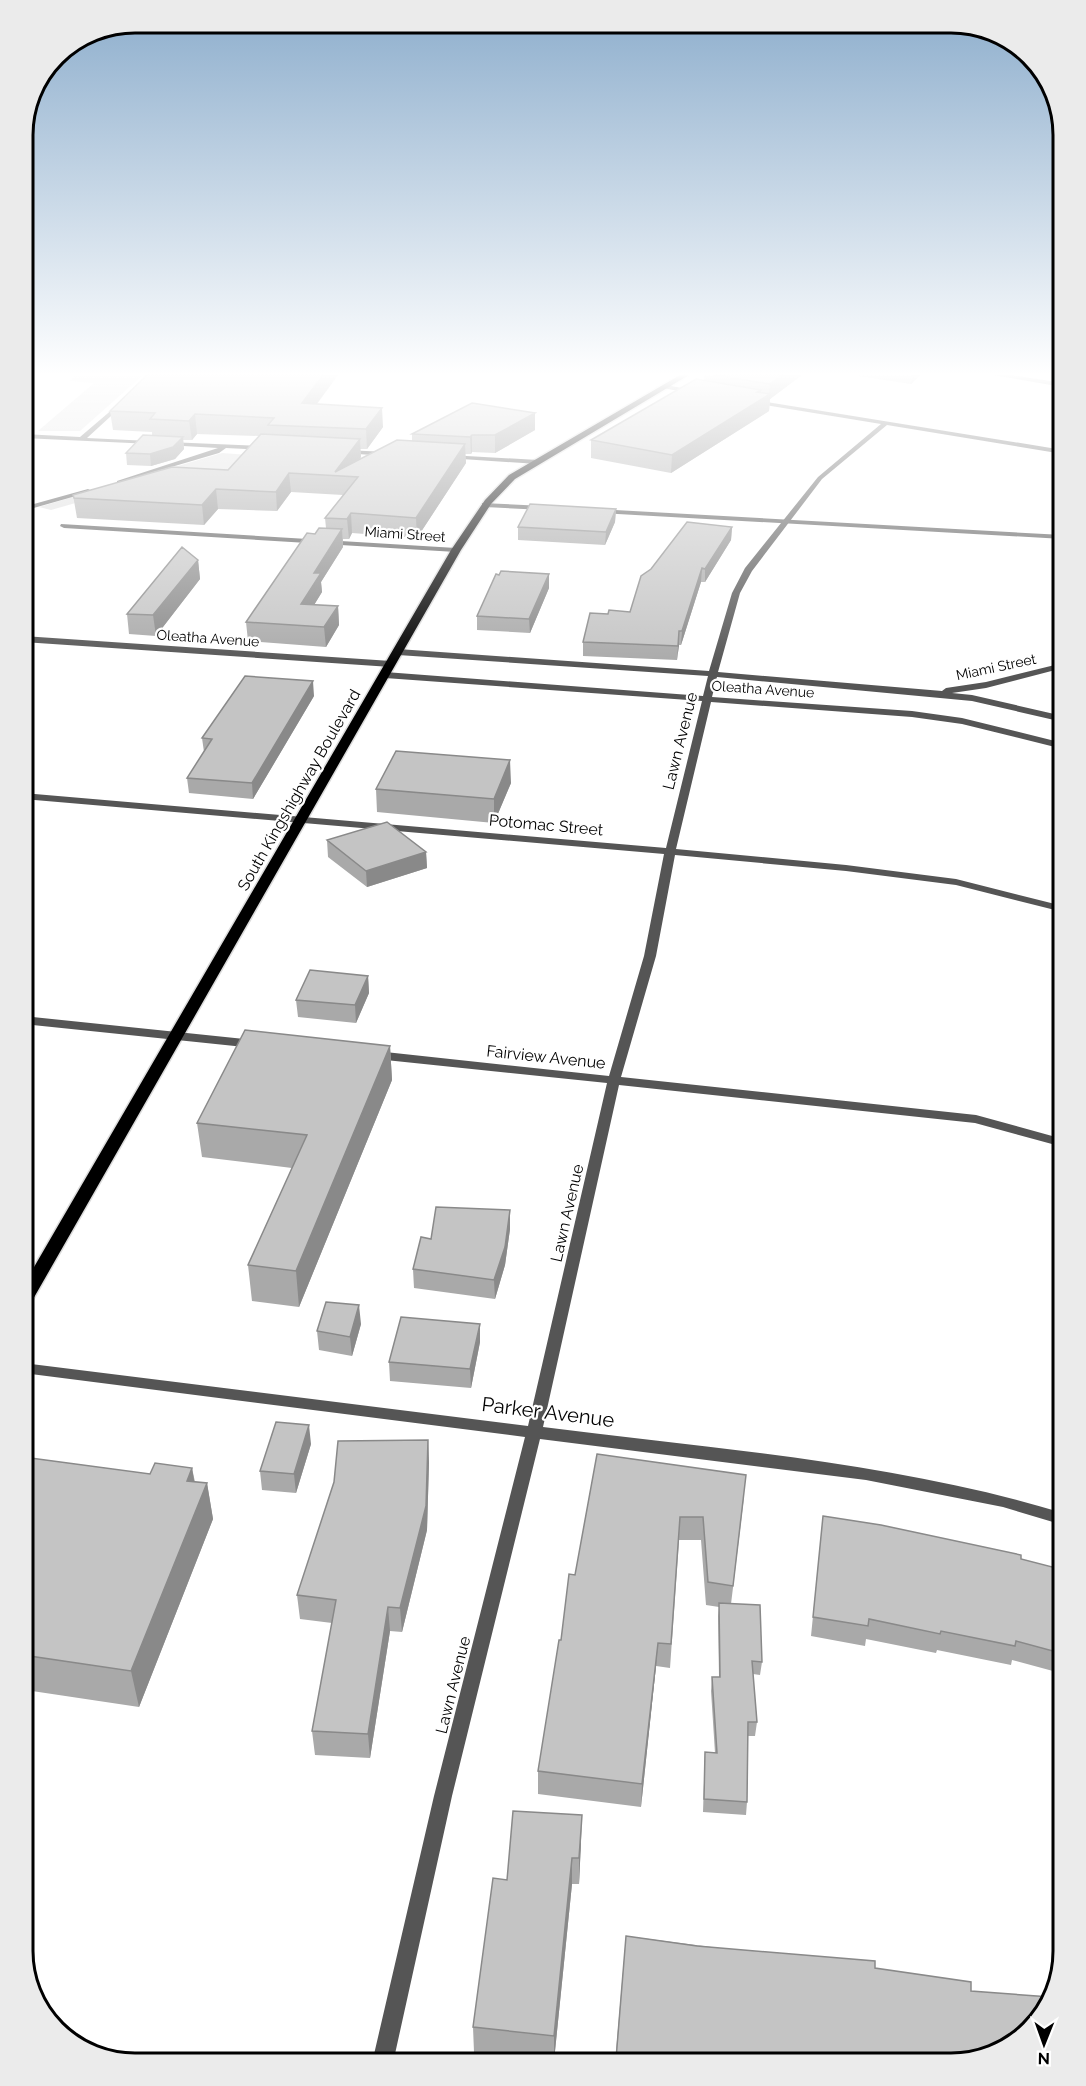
<svg xmlns="http://www.w3.org/2000/svg" width="1086" height="2086" viewBox="0 0 1086 2086" font-family="Raleway,sans-serif">
<style>
.green{fill:#dcdcdc}
.lines{fill:none;stroke-linecap:round;stroke-linejoin:round}
.primary-casing{stroke:#dbdbdb;stroke-width:3}
.minor{fill:#555;fill-rule:evenodd}
.tertiary{fill:#555;fill-rule:evenodd}
.primary{fill:#000;fill-rule:evenodd}
.wall{fill:#a9a9a9}
.shaded-wall{fill:#898989}
.building{fill:#c4c4c4;stroke:#898989;stroke-width:1.5}
.labels{text-anchor:middle;dominant-baseline:central;stroke-width:4.5;stroke-linejoin:round;paint-order:stroke}
.far-street-label{font-size:14px;fill:#000;stroke:#fff}
.street-label{font-size:16px;fill:#000;stroke:#fff}
.near-street-label{font-size:20px;fill:#000;stroke:#fff}
.rim{fill:none;stroke:#000;stroke-width:3}
</style>
<rect width="100%" height="100%" fill="#fff"/>
<path class="green" d="M76 375H143L80 431H38L94 383 70 381Z
M222 453 249 455 219 488 156 480 51 510 39 507Z"/>
<g class="lines">
<g class="primary-casing">
<path id="primary" d="M680 375H689L515 479 491 504 461 550 32 1301 29 1305 23 1307V1286L451 550 485 500 509 475Z"/>
</g>
<path class="minor" d="M993 375H1011L1063 383V387Z
M665 385 694 390 697 392 694 394 663 388Z
M755 400 1063 450V454L887 425 822 479 752 571 740 593 718 672 942 691 946 688 986 682 1063 663V668L986 688 952 693 972 695 1063 716V722L972 701 717 677 712 697 912 711 962 718 1063 743V749L962 724 912 717 711 702 676 849 846 865 956 879 1063 906V912L956 885 846 871 675 855 656 956 621 1077 976 1115 1063 1139V1147L975 1123 619 1085 543 1427C717 1449 895 1462 1063 1513V1525L1003 1507 866 1480 540 1439 452 1796 393 2063H372L434 1796 525 1437 23 1373V1363L528 1426 607 1083 376 1059 370 1055 376 1051 609 1076 644 956 664 854 23 799V793L666 848 702 701 385 678 381 675 385 672 703 696 708 676 398 655 394 652 398 649 709 671 732 593 745 568 818 477 881 424 753 403V401Z
M121 402 123 403V405L87 438 150 441 152 442V444L23 438V434L80 437Z
M168 442 264 446 267 448 264 450 226 448 219 453 117 483V481L218 448 166 445 165 444Z
M345 450 387 452 390 454 387 456 343 453V451Z
M449 455 538 460 541 462 538 464 447 458V456Z
M88 489 92 491 90 492 23 511V507Z
M61 524 456 548 460 550 456 552 64 528 60 526Z
M23 636 391 661 395 664 391 667 23 642Z
M23 1016 254 1040 260 1044 254 1048 23 1024Z"/>
<path class="tertiary" d="M482 503 544 506 548 508 544 510 485 507H482Z
M597 509 1063 535V539L600 513 596 511Z"/>
<use href="#primary" class="primary"/>
</g>
<path class="wall" d="M147 375H338L317 404 383 427 367 449H360L361 457 359 460 412 441V434L535 413V430L495 453 472 452 471 454H465L466 463 417 538 352 533 349 539H343V547L321 582 322 592 314 605 338 606 339 625 326 647 248 641 246 622 315 534 326 528 325 518 343 495 291 492 277 511 218 509 204 525 77 518 73 495 228 470 259 436 197 434 192 440H183L184 449 175 459 151 466 127 465 126 453 152 435V432L113 430 110 411Z
M705 375H802L770 399 769 411 671 473 591 458V440L704 380Z
M852 375H920L911 384Z
M616 509 615 522 605 545 518 540V527Z
M732 527 731 540 705 582H701L681 645H679L677 660 583 656V642L630 612Z
M198 560 200 579 156 636 129 634 127 614Z
M499 575 549 588 530 633 477 630V616Z
M314 696 253 799 189 793 187 778 204 752 202 738Z
M511 783 494 823 377 812 376 789Z
M327 840 426 852 427 868 367 887 328 857Z
M368 976 369 993 356 1023 298 1017 296 1000Z
M390 1046 392 1080 299 1307 252 1301 248 1265 292 1168 202 1157 197 1123Z
M510 1210V1229L505 1265 495 1299 414 1288 413 1269 431 1239Z
M361 1324 352 1356 319 1350 317 1331Z
M480 1342 471 1388 390 1381 389 1362Z
M428 1440 429 1463 427 1530 402 1632 390 1631 370 1758 315 1755 312 1731 332 1623 300 1619 297 1595Z
M311 1444 296 1493 262 1490 260 1471Z
M597 1454 744 1497 731 1604 762 1662 760 1675 753 1674 757 1722 755 1736H748L747 1802 746 1815 703 1812 705 1752 715 1753 711 1691 712 1677H719L718 1616 719 1607 706 1605 701 1540H679L670 1668 656 1666 641 1807 538 1794V1771L561 1640 575 1575Z
M23 1457 150 1474 192 1468 195 1482 207 1483 213 1519 139 1707 32 1691 23 1713Z
M823 1516 1021 1559 1064 1570V1674L1012 1660 1011 1665 937 1650 936 1653 866 1639 865 1646 811 1636Z
M581 1842 579 1884H572L554 2061 474 2052 473 2027Z
M626 1936 875 1968 971 1991 951 2064 615 2063Z"/>
<path class="shaded-wall" d="M323 375H338L303 422 302 403Z
M782 375H802L770 399 769 411 671 473 672 455 761 390 760 400 769 395 770 384Z
M912 375H920L911 384Z
M382 408 383 427 367 449 366 429Z
M535 413V430L495 453V435Z
M195 414 197 434 192 440 189 421Z
M472 435V452L471 454 470 437Z
M183 437 184 449 175 459 151 466 150 454Z
M360 439 361 457 347 476 335 472Z
M465 444 466 463 417 538 416 518Z
M289 473 291 492 277 511 276 492Z
M216 489 218 509 204 525 202 505Z
M616 509 615 522 605 545 606 532Z
M351 513 352 533 349 539 347 519Z
M732 527 731 540 705 582V569Z
M342 529 343 547 321 582 322 592 303 623 301 604 314 573Z
M198 560 200 579 156 636 153 615Z
M702 568 701 582 681 645 682 631Z
M549 574V588L530 633 529 619Z
M338 606 339 625 326 647 324 627Z
M679 631V645L677 660 678 646Z
M313 681 314 696 253 799 252 783Z
M510 760 511 783 494 823V799Z
M426 852 427 868 367 887 366 871Z
M368 976 369 993 356 1023 355 1005Z
M390 1046 392 1080 299 1307 296 1271Z
M510 1210V1229L505 1265 495 1299 494 1280Z
M359 1305 361 1324 352 1356 350 1337Z
M480 1324V1342L471 1388 470 1369Z
M309 1425 311 1444 296 1493 294 1474Z
M428 1440 429 1463 427 1530 402 1632 400 1608Z
M192 1468 198 1504 187 1481Z
M207 1483 213 1519 139 1707 131 1671Z
M388 1607 390 1631 370 1758 368 1734Z
M658 1643 656 1666 641 1807 642 1784Z
M23 1656 32 1691 23 1713Z
M582 1815 581 1842 579 1884V1858Z
M572 1858V1884L554 2061V2036Z"/>
<path class="building" d="M147 375H323L302 403 382 408 366 429 268 425 274 418 195 414 189 421 150 419 155 413 110 411Z
M714 375H782L770 384Z
M696 379 761 390 757 392 770 394 672 455 591 440Z
M472 403 535 413 495 435H472L470 437 412 434Z
M261 434 360 439 335 472 397 440 465 444 416 518 351 513 347 519 325 518 358 477 289 473 276 492 216 489 202 505 74 498 73 495 172 467 228 470Z
M143 435 183 437 173 447 150 454 126 453Z
M530 504 616 509 606 532 518 527Z
M687 522 732 527 705 569 702 568 682 631H679L678 646 583 642 590 613 608 614 609 610 630 612 641 576 651 569Z
M319 528 342 529 314 573H321L301 604 338 606 324 627 246 622 307 533 315 534Z
M182 547 198 560 153 615 127 614Z
M501 571 549 574 529 619 477 616 496 574 499 575Z
M245 676 313 681 252 783 187 778 212 739 202 738Z
M396 751 510 760 494 799 376 789Z
M387 822 426 852 366 871 327 840Z
M310 970 368 976 355 1005 296 1000Z
M245 1030 390 1046 296 1271 248 1265 307 1135 197 1123Z
M436 1207 510 1210 505 1247 494 1280 413 1269 421 1237 431 1239Z
M326 1302 359 1305 350 1337 317 1331Z
M401 1317 480 1324 470 1369 389 1362Z
M276 1422 309 1425 294 1474 260 1471Z
M428 1440 426 1506 400 1608 388 1607 368 1734 312 1731 336 1600 297 1595 334 1482 338 1441Z
M597 1454 746 1475 733 1586 708 1582 703 1517H680L671 1644 658 1643 642 1784 538 1771 559 1640H561L569 1574 575 1575Z
M23 1457 150 1474 155 1463 192 1468 187 1481 207 1483 131 1671 23 1655Z
M823 1516 881 1525 1021 1555V1559L1064 1570V1654L1016 1641 1015 1646 941 1631 940 1634 869 1619 868 1626 813 1617Z
M719 1603 760 1605 762 1662 752 1661 757 1722H748L747 1802 704 1799 705 1752 717 1753 712 1677H720Z
M513 1811 582 1815 579 1858H572L554 2036 473 2027 493 1878 507 1880Z
M626 1936 697 1946 875 1961V1968L971 1982V1991L1050 1997 1044 2014 994 2055 951 2064 654 2063 616 2059Z"/>
<linearGradient id="sky" x2="0" y2="1"><stop stop-color="#8cadcc"/><stop offset="0.56" stop-color="#fff"/><stop offset="1" stop-color="#fff" stop-opacity="0"/></linearGradient>
<rect width="1086" height="668" fill="url(#sky)"/>
<g class="labels">
<g class="far-street-label">
<text transform="translate(405 534) rotate(4)">Miami Street</text>
<text transform="translate(208 638) rotate(4)">Oleatha Avenue</text>
<text transform="translate(996 667) rotate(-12)">Miami Street</text>
<text transform="translate(763 689) rotate(4)">Oleatha Avenue</text>
</g>
<g class="street-label">
<text transform="translate(680 741) rotate(-76)">Lawn Avenue</text>
<text transform="translate(299 790) rotate(-60)">South Kingshighway Boulevard</text>
<text transform="translate(546 825) rotate(5)">Potomac Street</text>
<text transform="translate(546 1057) rotate(6)">Fairview Avenue</text>
<text transform="translate(567 1213) rotate(-77)">Lawn Avenue</text>
<text transform="translate(453 1685) rotate(-76)">Lawn Avenue</text>
</g>
<g class="near-street-label">
<text transform="translate(548 1412) rotate(7)">Parker Avenue</text>
</g>
</g>
<path d="M0 0H1086V2086H0ZM135 33H951A102 102 0 0 1 1053 135V1951A102 102 0 0 1 951 2053H135A102 102 0 0 1 33 1951V135A102 102 0 0 1 135 33Z" fill="#ebebeb" fill-rule="evenodd"/>
<path class="rim" d="M135 33H951A102 102 0 0 1 1053 135V1951A102 102 0 0 1 951 2053H135A102 102 0 0 1 33 1951V135A102 102 0 0 1 135 33Z"/>
<g transform="translate(1044 2044) rotate(181)" stroke="#ffffff" stroke-width="4.5" paint-order="stroke">
<path d="M0-4.5L10 22L0 15L-10 22Z" fill="#000000"/>
<text y="-9" font-size="16" font-weight="bold" text-anchor="middle" fill="#000000">N</text>
</g>
</svg>
